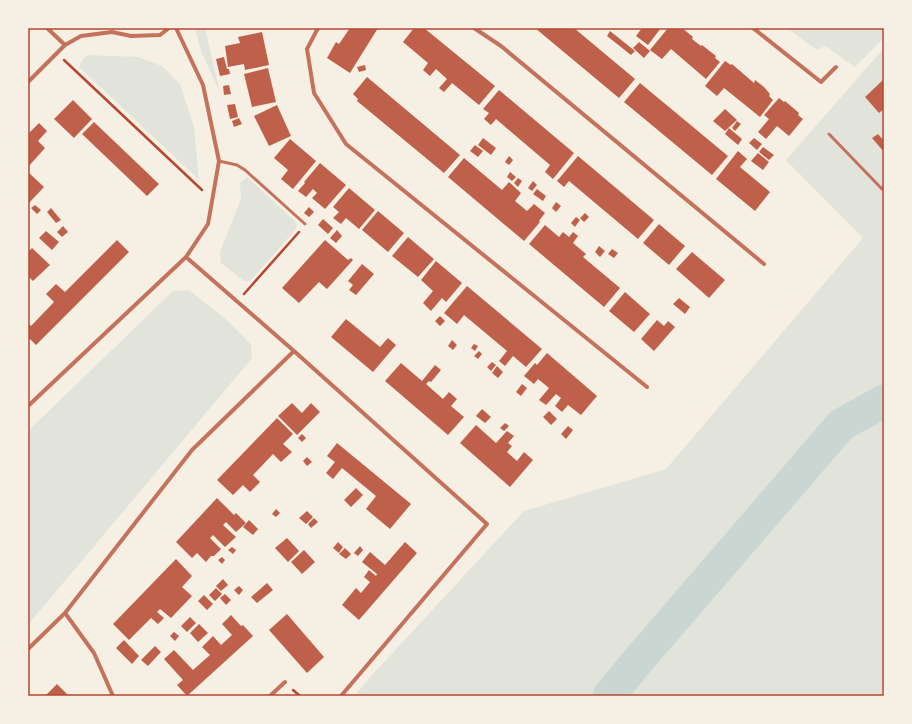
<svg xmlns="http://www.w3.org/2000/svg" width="912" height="724" viewBox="0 0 912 724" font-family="Mulish,sans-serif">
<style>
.green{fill:#e2e4dc}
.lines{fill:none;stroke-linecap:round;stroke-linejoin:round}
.river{stroke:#c9d6d2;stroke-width:33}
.building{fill:#bf614a}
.path{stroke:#b5482f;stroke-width:2.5}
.service{stroke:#c5725c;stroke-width:3}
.minor{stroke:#c5725c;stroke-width:4}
.neatline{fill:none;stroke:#b5482f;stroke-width:1.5}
</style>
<rect width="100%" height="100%" fill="#f6efe4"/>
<path class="green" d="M195 28H205L220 93 201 51Z
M787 28H884V38L855 67 825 46 817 50Z
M884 48V696H354L374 673 524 511 666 469 863 238 786 160Z
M88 55 138 57 162 66 180 84 194 127 199 180 79 67 83 59Z
M247 177 297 223 296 229 250 281H244L221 263 220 252 241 199 240 183Z
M189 290 223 317 243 336 251 345 252 358 28 625V431L173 291Z"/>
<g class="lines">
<path class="river" d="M609 696 636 663 841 425 884 401"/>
</g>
<path class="building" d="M350 28H378L350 73 327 58 336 42 339 44Z
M414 28H424L495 86 479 105 452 83 444 92 439 88 447 79 436 69 430 76 423 70 428 63 403 42Z
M535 28H574L635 79 619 98Z
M642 28H661L648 45 636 36Z
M668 28H682L693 37 692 39 701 46 702 45 716 56 715 58 720 62 706 79 671 49 662 59 650 50Z
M610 31 635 51 631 55 607 36Z
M262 32 269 65 245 70 244 64 228 67 225 46 240 43 238 37Z
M639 42 650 51 644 58 633 48Z
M224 57 227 69H229L230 74 220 76 216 59Z
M725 61 731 65 732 64 754 83 755 80 764 87 770 94 769 96 773 100 760 117 724 88 717 96 705 86Z
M365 65 366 70 359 72 357 67Z
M268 68 276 102 252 107 244 74Z
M367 77 460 155 444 173 357 101 358 99 353 94Z
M884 79V109L879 113 865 97Z
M640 83 728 156 712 175 624 102Z
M229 85 231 94 224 95 223 86Z
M499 90 574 153 553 179 545 172 550 165 496 119 491 125 484 119 489 113 483 109Z
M779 98 784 102 785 101 799 113 798 115 803 119 789 136 777 126 766 139 758 132 769 119 764 115Z
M73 100 92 119 74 138 54 119Z
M235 104 238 117 230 119 227 105Z
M277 105 291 136 269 146 254 116Z
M725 109 737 120 725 131 713 121Z
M239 118 242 124 234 127 232 121Z
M737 121 741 124 735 131 732 128Z
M94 122 159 184 147 196 82 134Z
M39 123 47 131 38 141 45 148 28 167V134Z
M729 128 742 139 738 145 725 134Z
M878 134 884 141V152L872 138Z
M483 138 496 148 491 155 478 145Z
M754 138 762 144 757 150 749 143Z
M290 139 316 161 293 189 281 179 288 170 274 158Z
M475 145 483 151 478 157 470 151Z
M763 147 774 155 769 160 759 152Z
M738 151 747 159 740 167 770 192 755 211 716 179Z
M758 153 769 162 763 170 751 161Z
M509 156 513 160 509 165 505 162Z
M578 156 654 220 638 239 569 181 564 187 557 181Z
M464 158 502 190 509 182 521 193 515 201 527 211 534 204 545 213 539 221 540 222 524 241 448 177Z
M320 163 346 185 325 209 312 198 317 193 313 189 306 197 298 191 305 183 304 182Z
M28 172 44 187 28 204Z
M510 172 516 177 512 181 507 177Z
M518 178 522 181 518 187 514 183Z
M533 181 537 185 532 191 528 188Z
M349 188 375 210 359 229 346 218 341 224 333 218 339 212 333 207Z
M537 189 546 196 543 201 533 194Z
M556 202 561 206 556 212 552 208Z
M35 205 41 210 37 214 31 208Z
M309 207 314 212 309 217 304 213Z
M51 208 61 220 56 223 47 212Z
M378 211 404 233 388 252 362 230Z
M585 213 589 217 584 222 580 218Z
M576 217 580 220 575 227 571 223Z
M323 219 333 228 328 234 318 225Z
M659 224 685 246 669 265 643 243Z
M545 225 559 237 563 232 569 237 573 232 578 236 573 243 586 254 583 257 620 288 604 307 529 244Z
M63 226 68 232 62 237 57 232Z
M337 230 342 236 336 243 330 238Z
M46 231 59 242 52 250 39 238Z
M408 237 434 259 418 277 392 256Z
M117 240 129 252 36 345 30 339 28 341V323L31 326 54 302 46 294 56 284 65 292Z
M325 240 348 260 351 258 353 260 327 289 319 282 299 303 282 288Z
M599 246 605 251 600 257 595 252Z
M32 248 50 265 33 281 28 276V252Z
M612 249 618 253 614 258 608 254Z
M692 252 725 280 709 298 676 269Z
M436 261 462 283 446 302 442 298 431 311 423 303 433 291 421 280Z
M362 264 374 274 356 295 349 290 353 285 348 281Z
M467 286 542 349 526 367 513 356 505 366 499 361 507 351 464 315 457 324 444 313Z
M625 292 650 314 634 332 609 311Z
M679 298 690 307 685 314 673 304Z
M440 316 445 321 440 326 435 321Z
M346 319 380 347 388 338 396 345 373 372 331 337Z
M657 320 664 326 668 321 675 327 654 351 641 339Z
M452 340 457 345 453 350 448 346Z
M474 344 478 346 475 351 471 348Z
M479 351 482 354 478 359 474 356Z
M547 353 597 396 581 415 568 405 562 412 555 406 561 398 556 394 546 405 539 400 549 388 538 379 534 384 524 376 535 363 537 365Z
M492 362 496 365 491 371 487 367Z
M401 363 422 381 435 365 441 370 431 382 429 381 426 384 443 399 449 392 457 399 451 406 464 417 448 435 385 381Z
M497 366 503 372 498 378 492 373Z
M522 384 527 388 521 396 516 392Z
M292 403 302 413 311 403 320 412 297 435 278 416Z
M482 409 491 417 485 423 476 416Z
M549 411 557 419 551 425 543 417Z
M277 418 293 434 283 444 292 452 281 462 273 454 253 475 260 482 250 492 243 485 233 495 217 480Z
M505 423 509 426 504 431 500 428Z
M476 425 496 443 507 431 514 436 508 443 512 446 507 452 517 461 524 452 533 460 510 487 460 443Z
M568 426 573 430 566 439 561 434Z
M302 434 306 438 302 442 298 438Z
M337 443 411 504 390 529 366 509 376 496 342 468 333 479 326 473 335 462 327 456Z
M307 457 312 462 307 466 303 461Z
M356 488 363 495 351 507 344 500Z
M217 498 234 515 236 513 246 523 236 532 226 522 223 525 236 537 225 547 213 535 210 538 221 549 214 556H211L206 562 197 553 192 558 176 542Z
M276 509 280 513 276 517 272 514Z
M307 511 313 517 306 524 299 518Z
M314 518 318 522 311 528 308 524Z
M249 520 258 529 253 535 243 527Z
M287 538 299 551 288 562 275 548Z
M338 542 343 547 339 553 333 548Z
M405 542 417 553 359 620 342 605 356 588 361 593 370 582 364 577 369 570 376 576 377 574 362 562 370 552 385 565Z
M360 546 363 550 358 556 354 553Z
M232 547 236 550 233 554 228 550Z
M345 548 351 554 346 559 339 554Z
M304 550 315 562 302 574 291 562Z
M222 557 225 560 222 564 218 560Z
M176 559 192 576 182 587 192 596 171 618 160 609 157 612 164 618 158 624 151 618 129 640 113 624Z
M223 579 228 585 221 591 216 586Z
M267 583 273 590 257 603 251 597Z
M239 586 243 590 239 595 234 590Z
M216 588 222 594 215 601 209 595Z
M225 594 231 600 226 605 220 598Z
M204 595 213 604 207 610 198 601Z
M287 614 324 657 307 673 269 630Z
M231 615 241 626 243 625 253 636 187 696 177 685 183 680 164 659 174 650 193 670 210 655 202 647 213 636 221 645 232 635 222 624Z
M190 617 196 623 187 632 181 626Z
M199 624 208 633 198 642 190 633Z
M174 632 179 636 175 641 170 636Z
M124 640 139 656 132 664 116 648Z
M155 646 161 652 148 666 141 660Z
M57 684 69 696H45Z"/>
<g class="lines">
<path class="path" d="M64 60 202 190
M244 294 299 232
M293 690 300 696"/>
<path class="service" d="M829 134 882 189 884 187
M219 161 237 165 245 170 305 224"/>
<path class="minor" d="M47 28 65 45
M318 28 307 49 314 93 346 144 647 387
M474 28 501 46 764 264
M753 28 821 82 836 67
M28 82 65 45 81 36 112 32 131 36 160 35 169 28
M186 257 294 351 487 524 341 696
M28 406 186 257 208 224 219 161 203 85 176 28
M65 613 94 653 113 696
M28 649 65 613 192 450 294 351
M270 696 285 682"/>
</g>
<rect width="912" height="724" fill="none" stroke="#f6efe4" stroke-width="58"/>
<rect x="29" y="29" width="854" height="666" class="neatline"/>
</svg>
